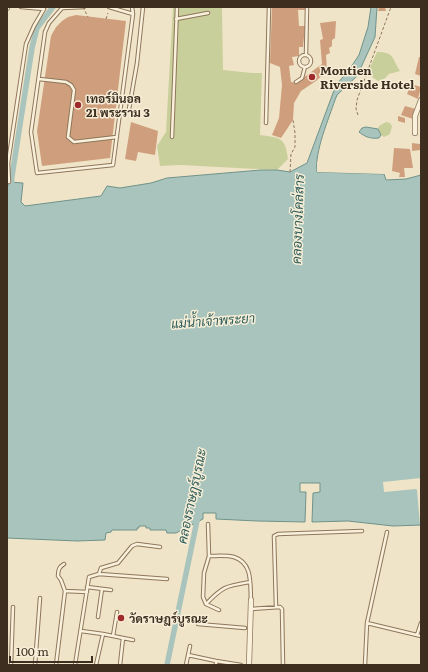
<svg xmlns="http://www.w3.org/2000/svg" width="428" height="672" viewBox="0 0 428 672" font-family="Literata,Sarabun,serif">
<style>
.green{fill:#c9cf9b}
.water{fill:#a9c4bc;stroke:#6f938a}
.pier{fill:#f0e4c8}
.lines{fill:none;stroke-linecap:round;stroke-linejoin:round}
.canal{stroke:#a9c4bc;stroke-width:5.5}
.building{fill:#cf9f7d}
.lane-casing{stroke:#8d765c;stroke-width:4.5}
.street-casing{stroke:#8d765c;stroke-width:6}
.path{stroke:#8d765c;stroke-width:1;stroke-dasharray:3 2;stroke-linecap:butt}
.lane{stroke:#faf1dc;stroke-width:2.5}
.street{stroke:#faf1dc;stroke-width:4.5}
.path-bridge{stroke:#8d765c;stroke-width:1;stroke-dasharray:3 2;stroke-linecap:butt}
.poi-dot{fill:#9e2a2b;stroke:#f7eed8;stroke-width:1.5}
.labels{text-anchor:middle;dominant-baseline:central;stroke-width:3;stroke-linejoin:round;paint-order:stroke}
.poi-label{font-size:12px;font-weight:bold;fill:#3d2e20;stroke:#f7eed8;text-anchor:start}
.water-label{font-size:13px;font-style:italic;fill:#2f5d5a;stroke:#f7eed8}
</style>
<rect width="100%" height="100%" fill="#f0e4c8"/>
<path class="green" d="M173 7H222L223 70 252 73H262L260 135C281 138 285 137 288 159L277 170 181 165 160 166 157 146 166 132Z
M377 52C395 52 392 59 400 71L389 74 384 79 378 81 372 77 369 70Z
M386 122 390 123 392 126 390 134 384 137 381 135 378 129 379 126Z"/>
<path class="water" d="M371 7H377L375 37 357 76 337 95 335 100C329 118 314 153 317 172L384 174 386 180 406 179 421 175V525L393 526 348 521 312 522 313 493 320 492V483H300V492H306L305 522 257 521 216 519V513H203V519L176 533H167L166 530H150V528H146V526H139V528H137V530H112L111 532 106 533 105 540 77 541 7 538V189L9 182 23 183 21 202 25 206 101 196 107 186 120 188 151 183 167 178 261 170H277L290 172 307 163 336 85 349 70 359 55 368 27Z
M366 127 378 129 381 135 379 138C371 139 365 137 359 132L362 128Z"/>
<path class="pier" d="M317 162H319V170L384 172V174L317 172Z
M421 478V525H420L417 490 416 489 384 492 383 482Z"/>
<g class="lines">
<path class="canal" d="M11 189 12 176 32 48 37 28 53 7
M167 665 198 516"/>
</g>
<path class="building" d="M272 7H305V10H298L299 26H305L303 47H299V56L292 57 294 65 289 66 291 82 298 83 299 81 322 64 320 40 323 39 320 23 336 21 335 38 332 40V46L329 48 330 53 326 55 327 71 316 81 301 91 294 103 293 120 281 138 272 135 279 118 282 85 280 67 270 63Z
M379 7H385L386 11H378Z
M76 15 126 21 110 158 42 166 37 131 51 36 56 27 62 21 68 17Z
M419 57H421V76L415 74Z
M411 84 421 87 418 99 407 94Z
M405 106 416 109 413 119 401 115Z
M398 116 405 118V123L398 121Z
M131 122 158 131 155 155 138 152 136 161 125 159Z
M412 143 420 144V150L412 151Z
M394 148 410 149 413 168H404L405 177H399L400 173 392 171Z"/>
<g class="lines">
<g class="lane-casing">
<path id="lane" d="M63 7 49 23 45 32 31 132 37 173 113 165 133 14 132 7
M109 7 133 14
M63 8 84 7
M176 19 208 13
M306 55 307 7
M299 61a6 6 0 1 1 12 0a6 6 0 1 1-12 0Z
M39 79 66 82 71 85 74 90 68 137 74 142 117 137
M296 82 302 78 305 67
M129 109 137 63 143 7
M266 123 269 7
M172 137 177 7
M7 180 9 182 8 163 26 44 34 26 44 9 21 7
M208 524 209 556 204 573 203 597 206 604 219 610
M209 556C217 556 227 555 234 557 253 563 250 584 251 600
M64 564C59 567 58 570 58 576L61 580 65 591 87 592
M99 574 167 579
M87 587 111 590
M206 604C223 586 226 586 250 582
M276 607 274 536 278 534 362 531
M251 609 280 607 282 609 283 665
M98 617 102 589
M367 623 421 636
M198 624 245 628
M81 631 103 634 96 665
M103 634 133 640
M417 635 421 623
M113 636 117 612
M188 655 216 661
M11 665 13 607
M35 665 40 598
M56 665 65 591
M75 665 89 577 99 574 101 568 118 563 132 546 137 544 160 547
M120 665 123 638
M186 665 190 646
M216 665V661L241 665
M365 665 367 623 387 532"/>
</g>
<g class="street-casing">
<path id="street" d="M7 8V7
M415 133V116L421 100
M249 665 251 600"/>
</g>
<path class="path" d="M106 19 108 13
M358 115 356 109 357 100 391 7
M290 172 291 154 295 147V133L293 120"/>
<use href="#lane" class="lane"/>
<use href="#street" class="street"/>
<path class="path-bridge" d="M83 7 88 17"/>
</g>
<g class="poi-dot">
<circle cx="312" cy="77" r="4"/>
<circle cx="78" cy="105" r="4"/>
<circle cx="121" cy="618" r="4"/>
</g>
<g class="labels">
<g class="poi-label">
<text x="320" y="70">Montien<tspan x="320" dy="14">Riverside Hotel</tspan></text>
<text x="86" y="98">เทอร์มินอล<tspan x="86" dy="14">21 พระราม 3</tspan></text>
<text x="129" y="618">วัดราษฎร์บูรณะ</text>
</g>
<g class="water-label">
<text transform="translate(297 219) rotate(-88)">คลองบางโคล่สาร</text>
<text transform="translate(213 320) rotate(-4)">แม่น้ำเจ้าพระยา</text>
<text transform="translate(191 496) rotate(-78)">คลองราษฎร์บูรณะ</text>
</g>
</g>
<rect width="428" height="672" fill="none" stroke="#3d2e20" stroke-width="16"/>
<path d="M10 656v6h82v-6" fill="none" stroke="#3d2e20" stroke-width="2"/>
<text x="16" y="656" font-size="12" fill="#3d2e20" stroke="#f7eed8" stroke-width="3" paint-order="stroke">100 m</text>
</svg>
